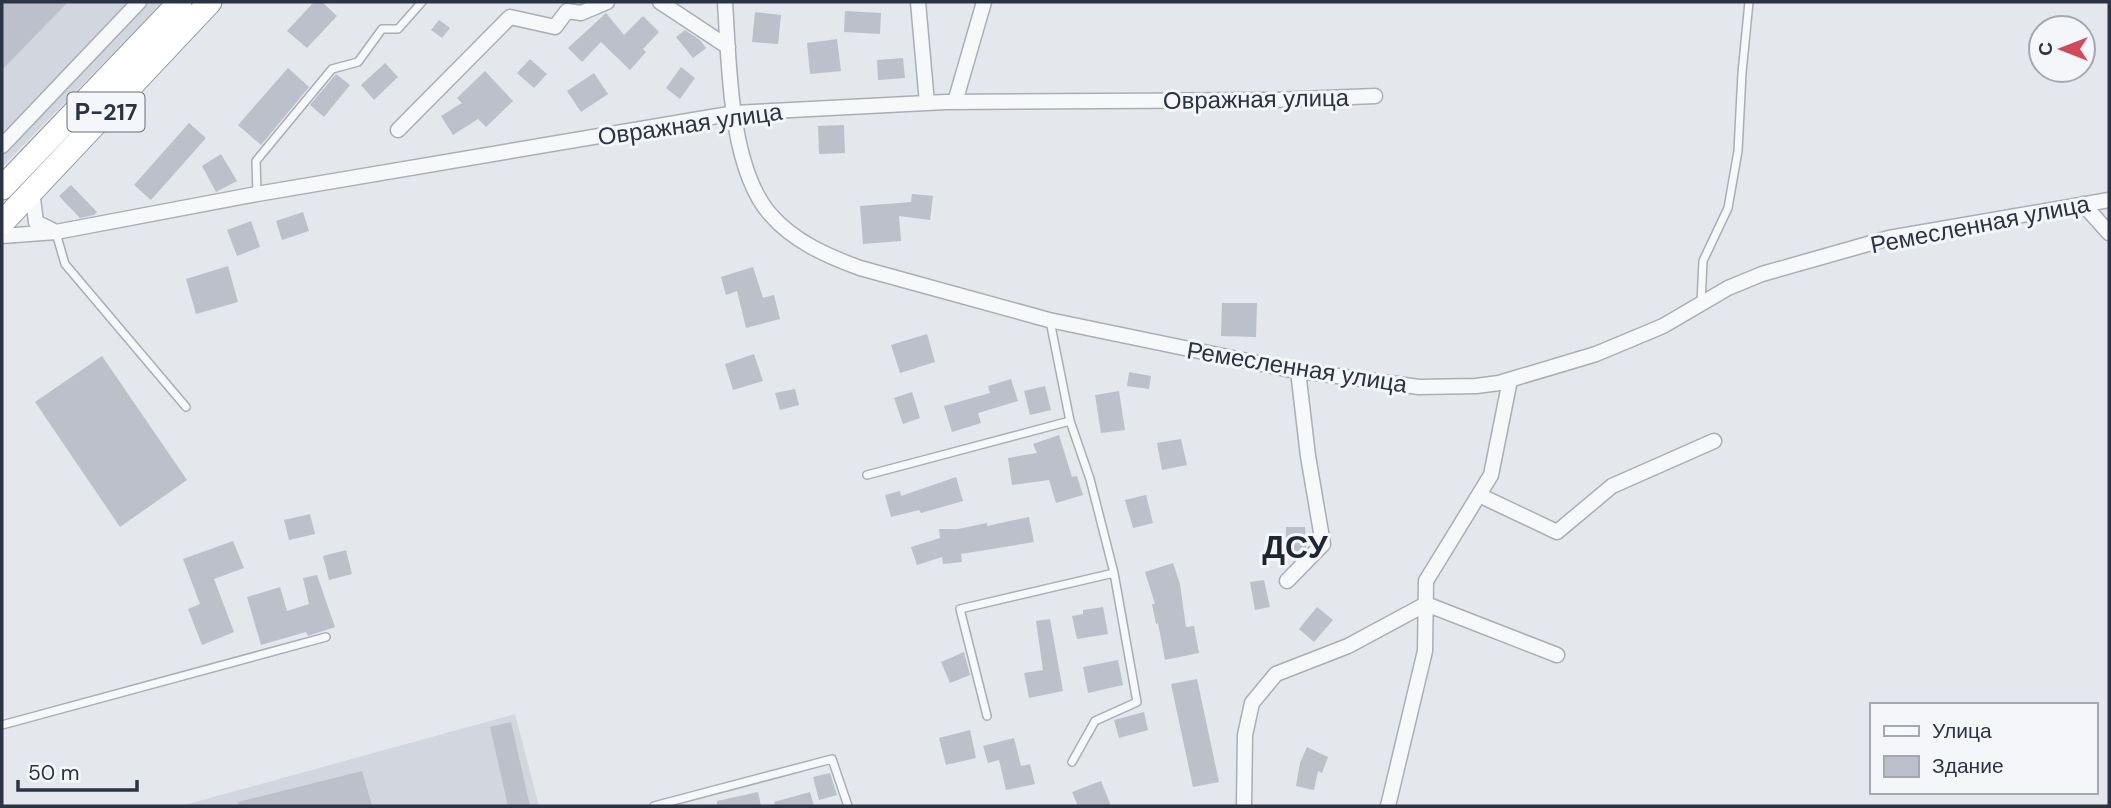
<svg xmlns="http://www.w3.org/2000/svg" width="2111" height="808" viewBox="0 0 2111 808" font-family="'DM Sans',sans-serif">
<style>
.built{fill:#d2d6de}
.building{fill:#bbc0ca}
.lines{fill:none;stroke-linecap:round;stroke-linejoin:round}
.service-casing{stroke:#a9aeb7;stroke-width:10}
.minor-casing{stroke:#a9aeb7;stroke-width:17}
.trunk-casing{stroke:#8b94a3;stroke-width:25}
.service{stroke:#f7f8fa;stroke-width:7}
.minor{stroke:#f7f8fa;stroke-width:14}
.trunk{stroke:#fff;stroke-width:23}
.labels{text-anchor:middle;dominant-baseline:central;stroke-width:6;stroke-linejoin:round;paint-order:stroke}
.shield{fill:#f4f6f9;stroke:#676e7b;stroke-width:2}
.shield-label{font-size:23px;font-weight:bold;fill:#2b3445}
.street-label{font-size:24px;fill:#2b3445;stroke:#f4f6f9}
.district-label{font-size:32px;font-weight:bold;fill:#1d2536;stroke:#f4f6f9}
</style>
<rect width="100%" height="100%" fill="#e4e7ec"/>
<path class="built" d="M2 2H163L2 167Z
M515 714 539 806H181Z"/>
<path class="building" d="M2 2H68L2 70Z
M314 2H322L337 16 307 48 287 31Z
M845 11 881 13 880 34 844 32Z
M755 12 781 15 778 44 752 42Z
M606 13 624 35 643 16 659 32 643 49 646 52 630 70 601 42 582 62 568 48Z
M439 20 450 28 442 38 431 30Z
M685 30 700 40 706 48 693 58 676 37Z
M837 39 841 71 810 74 807 43Z
M903 58 905 78 878 80 877 60Z
M530 59 547 74 534 88 517 73Z
M385 63 398 77 374 100 361 85Z
M681 67 695 78 680 99 666 88Z
M288 68 309 87 261 145 238 125Z
M485 71 513 101 486 127 478 119 453 135 441 116 462 103 457 98Z
M594 73 608 94 581 112 567 91Z
M336 74 350 85 324 117 310 105Z
M189 123 206 138 151 200 134 185Z
M844 125 845 153 819 154 818 126Z
M221 154 237 181 216 192 202 166Z
M71 185 97 212 94 215 80 218 59 196Z
M912 194 933 196 930 220 899 216 901 241 863 244 860 206 911 202Z
M303 212 309 231 282 240 276 221Z
M251 221 260 247 237 256 227 230Z
M228 266 238 302 196 314 186 279Z
M753 267 763 298 774 295 780 319 746 328 737 291 726 295 721 277Z
M1222 303H1257L1256 337 1221 336Z
M927 334 935 362 900 373 891 345Z
M754 354 763 381 733 390 725 364Z
M102 356 187 480 120 527 35 402Z
M1129 372 1151 376 1149 389 1127 386Z
M1011 379 1018 401 978 413 981 423 952 432 944 406 990 393 988 386Z
M1045 386 1051 410 1030 415 1024 391Z
M795 389 799 405 780 410 775 393Z
M1119 391 1125 430 1101 433 1095 395Z
M912 392 920 418 903 424 894 398Z
M1059 435 1072 477 1077 476 1083 495 1056 503 1049 480 1012 485 1008 458 1037 453 1033 444Z
M1181 439 1187 465 1162 470 1157 443Z
M956 477 963 501 921 513 919 510 891 517 885 495 900 491 901 496Z
M1146 495 1153 523 1133 528 1125 500Z
M310 514 315 534 289 540 284 520Z
M1029 517 1034 542 961 554 962 562 943 564 942 557 917 565 911 547 940 538 939 529H958L987 523V526Z
M1286 527H1305L1306 548 1298 556H1286Z
M233 541 244 568 214 579 234 632 202 645 188 609 200 604 183 559Z
M346 550 352 574 329 580 323 556Z
M1173 563 1180 584 1186 627 1194 626 1199 653 1165 660 1158 623 1156 624 1152 604H1155L1145 572Z
M317 575 335 627 308 636 306 632 261 645 247 597 280 587 287 611 309 604 303 578Z
M1264 580 1270 607 1255 610 1250 582Z
M1103 607 1108 634 1077 639 1072 616 1083 614V610Z
M1317 607 1333 620 1314 642 1299 629Z
M1050 619 1063 691 1029 698 1024 673 1043 670 1036 621Z
M964 652 970 675 950 683 941 662Z
M1118 660 1123 685 1088 693 1083 667Z
M1197 679 1219 782 1193 787 1171 684Z
M1144 712 1148 730 1119 738 1114 720Z
M511 722 530 806H508L490 727Z
M970 730 976 758 946 765 939 738Z
M1014 738 1021 766 1030 764 1035 784 1006 790 999 760 988 763 983 746Z
M1307 747 1328 757 1322 773 1318 771 1314 790 1296 786 1300 763Z
M362 771 372 806H239L238 802Z
M830 773 837 795 819 800 813 777Z
M1101 781 1111 806H1078L1072 792Z
M758 792 761 806H717V801Z
M810 792 814 806H775L774 802Z"/>
<g class="lines">
<g class="service-casing">
<path id="service" d="M257 193 256 161 332 69 358 62 382 29H398L422 2
M56 233 65 264 186 407
M1701 302 1703 261 1728 208 1738 151 1742 73 1749 2
M867 475 1070 421 1050 321
M987 716 960 609 1114 573 1090 479 1070 421
M2 725 326 637
M1072 762 1095 721 1137 702 1114 573
M654 806 832 759 848 806"/>
</g>
<g class="minor-casing">
<path id="minor" d="M660 2 728 47
M725 2C729 62 729 167 770 214 793 241 827 256 860 268L1049 320 1286 369 1419 387 1476 386 1499 383 1596 354 1663 326 1728 288 1762 274 1889 238 2109 200
M918 2 927 103
M955 102 984 2
M398 130 510 17 555 27 567 11 581 13 607 2
M2 146 139 2
M2083 204 2109 233
M56 232 257 194 735 113 946 102 1275 100 1375 96
M2 236 56 232 36 222 32 191
M1479 495 1557 532 1612 486 1714 441
M1287 581 1323 544 1308 456 1298 371
M1244 806 1245 735 1252 703 1276 674 1348 646 1426 604 1557 655
M1388 806 1425 651 1426 581 1491 475 1510 380"/>
</g>
<g class="trunk-casing">
<path id="trunk" d="M2 188 180 2
M2 223 210 2"/>
</g>
<use href="#service" class="service"/>
<use href="#minor" class="minor"/>
<use href="#trunk" class="trunk"/>
</g>
<g class="labels">
<rect class="shield" x="67.5" y="92.5" width="77" height="39" rx="5"/>
<g class="shield-label">
<text x="106" y="112">Р-217</text>
</g>
<g class="street-label">
<text transform="translate(1256 99) rotate(-1)">Овражная улица</text>
<text transform="translate(690 124) rotate(-8)">Овражная улица</text>
<text transform="translate(1980 224) rotate(-11)">Ремесленная улица</text>
<text transform="translate(1297 367) rotate(9)">Ремесленная улица</text>
</g>
<g class="district-label">
<text x="1295" y="547">ДСУ</text>
</g>
</g>
<rect width="2111" height="808" fill="none" stroke="#2b3445" stroke-width="7"/>
<rect x="1870" y="703" width="228" height="91" fill="#f4f6f9" stroke="#a4a8b1" stroke-width="2"/>
<rect x="1884" y="726" width="35" height="10" fill="#f7f8fa" stroke="#a4a8b1" stroke-width="2"/>
<text x="1932" y="738" font-size="21" fill="#2b3445">Улица</text>
<rect x="1884" y="756" width="35" height="21" fill="#bbc0ca" stroke="#a4a8b1" stroke-width="2"/>
<text x="1932" y="773" font-size="21" fill="#2b3445">Здание</text>
<g transform="translate(2062 49) rotate(270)"><circle r="33" fill="#f4f6f9" stroke="#a4a8b1" stroke-width="2"/>
<path d="M0-5L12 26L0 18L-12 26Z" fill="#d1495b"/>
<text y="-10" font-size="19" font-weight="bold" text-anchor="middle" fill="#2b3445">С</text>
</g>
<path d="M18 780v10h119v-10" fill="none" stroke="#2b3445" stroke-width="3.5"/>
<text x="28" y="780" font-size="21" fill="#2b3445" stroke="#f4f6f9" stroke-width="5" paint-order="stroke">50 m</text>
</svg>
